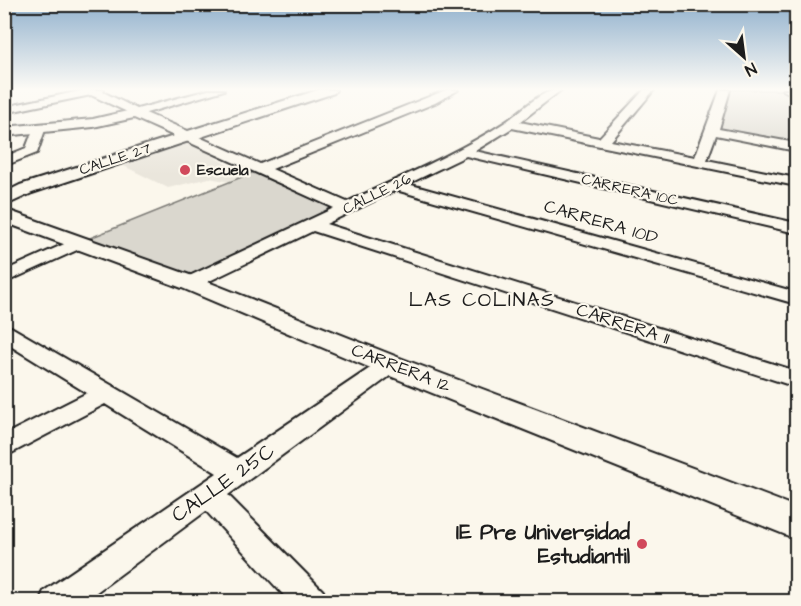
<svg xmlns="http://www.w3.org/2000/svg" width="801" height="606" viewBox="0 0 801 606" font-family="'Architects Daughter',sans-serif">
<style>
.built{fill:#eae6dc}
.green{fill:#dad7ce;stroke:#7b7a75;stroke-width:1.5}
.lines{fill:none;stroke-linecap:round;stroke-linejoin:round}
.minor-casing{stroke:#1c1c1c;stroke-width:4}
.tertiary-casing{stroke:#1c1c1c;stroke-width:4}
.minor{fill:#fbf7ec;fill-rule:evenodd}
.tertiary{fill:#fbf7ec;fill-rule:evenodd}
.poi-dot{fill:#d1495b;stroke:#fbf7ec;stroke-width:2}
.labels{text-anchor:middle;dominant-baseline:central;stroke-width:4.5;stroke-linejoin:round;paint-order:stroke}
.far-street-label{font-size:15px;fill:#1c1c1c;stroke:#fbf7ec}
.far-poi-label{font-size:15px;font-weight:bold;fill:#1c1c1c;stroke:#fbf7ec;text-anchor:start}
.street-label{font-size:18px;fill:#1c1c1c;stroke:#fbf7ec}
.neighbourhood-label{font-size:20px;letter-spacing:1.5px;fill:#1c1c1c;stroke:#fbf7ec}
.near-street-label{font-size:21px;fill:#1c1c1c;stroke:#fbf7ec}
.near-poi-label{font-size:21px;font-weight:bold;fill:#1c1c1c;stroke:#fbf7ec;text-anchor:end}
</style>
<rect width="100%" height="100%" fill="#fbf7ec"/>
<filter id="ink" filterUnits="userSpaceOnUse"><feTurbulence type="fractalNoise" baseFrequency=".0167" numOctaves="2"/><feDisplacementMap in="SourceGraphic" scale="12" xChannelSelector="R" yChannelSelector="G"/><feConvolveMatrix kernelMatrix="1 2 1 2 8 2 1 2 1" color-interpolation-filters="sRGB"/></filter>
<g filter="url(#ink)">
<path class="built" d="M189 142 246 176 231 182 209 178 168 188 122 165Z"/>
<path class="green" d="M725 90H796V147L712 131Z
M254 172 347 208 190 283 80 242Z"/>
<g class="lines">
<g class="minor-casing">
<path id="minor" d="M85 90H104L103 92 137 109 208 90H224L136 116 91 95 4 113V107Z
M446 90H458L435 103 272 169 347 202C401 177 457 154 507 121 523 110 541 89 561 90L520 122 599 138 644 90H654L611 141 695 157 720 90H730L719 129 796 143V151L716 135 707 160 796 178V186L512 128 475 151 796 223V233L466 156 408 184 796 292V304L396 190 326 224 796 371V387L313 231 197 287H183L181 283 183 279 334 208 182 139 180 136 182 133H190L260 164Z
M783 90H794L789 93Z
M39 126 45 130 37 153 4 166V157L26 148 33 130Z
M80 237 88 242 86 246 4 283V271Z
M4 325 11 327 237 458 382 360 390 357 398 360 401 365 398 370 228 495 323 591 328 602H290L206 511 83 602H39L44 591 217 473 105 404 4 457V435L87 393 4 342Z"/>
</g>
<g class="tertiary-casing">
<path id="tertiary" d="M318 90H336L334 93 32 193 4 206V193L20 185 174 136 134 118 93 127 4 136V127L93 119 136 109 188 131Z
M4 209 198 278 400 358 796 507V539L380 372 182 288 4 222Z"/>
</g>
<use href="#minor" class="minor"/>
<use href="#tertiary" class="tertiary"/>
</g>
</g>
<linearGradient id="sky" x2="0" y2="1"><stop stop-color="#91b1cd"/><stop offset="0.51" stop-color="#fdfbf6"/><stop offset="1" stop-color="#fdfbf6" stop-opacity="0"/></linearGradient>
<rect width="801" height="175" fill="url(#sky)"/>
<g class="poi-dot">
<circle cx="185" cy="170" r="6"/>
<circle cx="642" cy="544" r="6"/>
</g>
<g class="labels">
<g class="far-street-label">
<text transform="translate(115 159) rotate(-18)">CALLE 27</text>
<text transform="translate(630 190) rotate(13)">CARRERA 10C</text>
<text transform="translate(377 194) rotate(-26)">CALLE 26</text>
</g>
<g class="far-poi-label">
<text x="197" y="170">Escuela</text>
</g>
<g class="street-label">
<text transform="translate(601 222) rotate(16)">CARRERA 10D</text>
<text transform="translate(623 324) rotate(18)">CARRERA 11</text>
<text transform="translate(401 368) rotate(21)">CARRERA 12</text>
</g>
<g class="neighbourhood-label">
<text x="482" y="300">LAS COLINAS</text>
</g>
<g class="near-street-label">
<text transform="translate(223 483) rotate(-35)">CALLE 25C</text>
</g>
<g class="near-poi-label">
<text x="630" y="532">IE Pre Universidad<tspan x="630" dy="24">Estudiantil</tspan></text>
</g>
</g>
<rect width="801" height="606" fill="none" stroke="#fbf7ec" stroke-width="24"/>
<rect x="12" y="12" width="777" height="582" fill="none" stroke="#1c1c1c" stroke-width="2" filter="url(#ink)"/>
<g transform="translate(744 57) rotate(152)" stroke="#fbf7ec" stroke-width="4.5" paint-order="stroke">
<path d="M0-4.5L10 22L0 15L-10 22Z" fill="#1c1c1c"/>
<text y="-9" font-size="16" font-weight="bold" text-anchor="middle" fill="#1c1c1c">N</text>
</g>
</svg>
